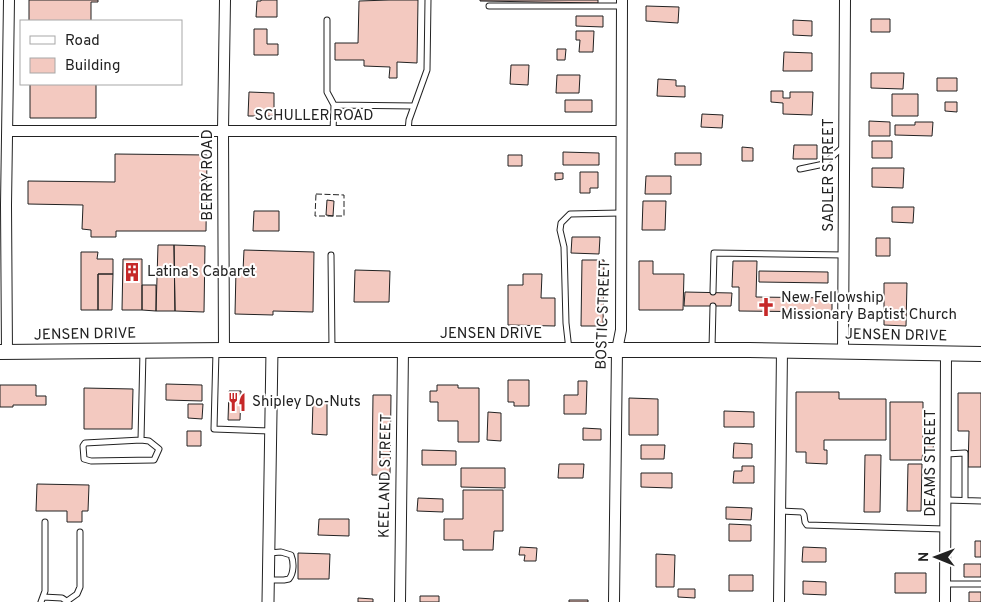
<svg xmlns="http://www.w3.org/2000/svg" width="981" height="602" viewBox="0 0 981 602" font-family="Overpass,sans-serif">
<style>
.building{fill:#f3c9c0;stroke:#222}
.lines{fill:none;stroke-linecap:round;stroke-linejoin:round}
.service-casing{stroke:#222;stroke-width:7}
.minor-casing{stroke:#222;stroke-width:12}
.tertiary-casing{stroke:#222;stroke-width:13}
.secondary-casing{stroke:#222;stroke-width:16}
.service{stroke:#fff;stroke-width:5}
.minor{stroke:#fff;stroke-width:10}
.tertiary{stroke:#fff;stroke-width:11}
.secondary{stroke:#fff;stroke-width:14}
.fence{stroke:#222;stroke-width:1;stroke-dasharray:6 2.5;stroke-linecap:butt}
.labels{text-anchor:middle;dominant-baseline:central;stroke-width:4;stroke-linejoin:round;paint-order:stroke}
.street-label{font-size:15px;fill:#222;stroke:#fff}
.poi-label{font-size:15px;fill:#222;stroke:#fff;text-anchor:start}
</style>
<rect width="100%" height="100%" fill="#fff"/>
<path class="building" d="M29 0H98V2H91V21H29Z
M261 0H277V17H256L257 1H261Z
M389 0H418L417 63 397 62V78H389L390 67 364 66V60H335V43H358L359 1Z
M480 0H598V3L480 1Z
M646 6 679 7 678 23 646 21Z
M576 16H603V27L576 26Z
M871 19H890V32H871Z
M793 20 812 21V36L793 35Z
M254 29H267V44H278V55H254Z
M576 31H594L593 52H579L580 40H576Z
M557 49H566L565 60H557Z
M784 52 812 53V71H783Z
M511 65H529L528 85 510 84Z
M871 73H904L903 89 871 88Z
M557 75H580L579 93H556Z
M937 78H957V91H937Z
M658 79 676 80V86H685V97L657 96Z
M30 84H96V118H30Z
M771 91H783V98H790V92H813L812 115 783 114V103L771 102Z
M249 92 274 93V116H248Z
M892 94H918V116H892Z
M565 100H592V112H565Z
M945 102H957V112L945 111Z
M702 114 723 115 722 128 701 127Z
M869 121 890 122V136H869Z
M915 122H933L932 136 895 135V125H915Z
M872 141H892V158H872Z
M794 145H817V159H793Z
M742 147 753 148V161H742Z
M563 152 599 153V165H563Z
M675 153H701V165H675Z
M115 154 207 155 206 231H116V237H91V230L82 229 83 205 28 204V181L115 182Z
M508 155H522V166H508Z
M872 168H904L903 188 872 187Z
M580 172H598V188H590V193H580Z
M555 173H563V179L555 180Z
M646 176H671V194H645Z
M327 200 334 201 333 216 326 215Z
M643 201H666L665 230H642Z
M892 207H914L913 223 892 222Z
M254 211H279V231H253Z
M572 237H600L599 254 571 253Z
M876 238H890V256H876Z
M158 245H174L175 311H156Z
M174 245 205 246 204 312 175 311Z
M244 250 314 252 313 312 273 311V315L235 314 236 270 243 271Z
M81 252H98L97 259H113V274H98V310H81Z
M123 259H142V310H122Z
M582 260H604L603 326H581Z
M639 261H653V274H684L683 310H639Z
M733 261H757L756 297 832 298V312L739 311V287H732Z
M355 270 390 271 389 302H354Z
M759 271 828 272V283L759 282Z
M98 274H113L112 310H98Z
M523 274H542L541 298H555V326L508 325V285H523Z
M884 283H907L906 326 884 325Z
M142 285H156V311L142 310Z
M685 292 732 293 731 306H684Z
M508 380H529V406H514V402H508Z
M578 381H587L586 414H564V395H578Z
M166 384 202 385V401L166 400Z
M0 385H36V396H46V405H13V407H0Z
M437 385H458V388H479V442H458V421H438V402H430V391H437Z
M84 388 133 389 132 429H84Z
M229 391H241L240 420H228Z
M796 392H839V399H886V440H824V450H827V464L806 463V452H796Z
M958 393H981V467H968L969 431H958Z
M373 395H391L390 475H372Z
M629 398 658 399V435H629Z
M313 402 327 403V435L312 434Z
M890 402H923V438L934 439 933 449H923L922 460H890Z
M188 404H203L202 419 188 418Z
M724 411 754 412V427H724Z
M488 412 501 413V441L487 440Z
M583 428 601 429V440H583Z
M187 431H201V446H187Z
M734 443 752 444V458H733Z
M641 445H665L664 459H641Z
M422 450 456 451V465H422Z
M865 455H881L880 512H864Z
M559 464H584L583 478H558Z
M908 464H922L921 511H907Z
M742 466H754V483H733L734 471H742Z
M461 468H505V488L461 487Z
M641 473H672V488L641 487Z
M37 484 89 485 88 511H82V522H67V511H36Z
M463 490H503V531H494L493 550H463V540H444V519H463Z
M418 498 443 499V512L417 511Z
M726 507 752 508 751 520 726 519Z
M319 519H349V536L318 535Z
M729 524 751 525V541H729Z
M975 541H981V557H975Z
M520 547 537 548 536 561H524L525 555H519Z
M803 547 826 548V562H802Z
M298 553 330 554 329 579H298Z
M656 554 675 555 674 587H656Z
M964 564H981V577H964Z
M895 573H926V593H895Z
M729 575H753V591H729Z
M803 581 826 582V595L803 594Z
M678 589H695V598L678 597Z
M969 592H981V602H969Z
M420 596H439V602H420Z
M358 598 373 599V602H358Z
M569 600H588V602H569Z"/>
<g class="lines">
<g class="service-casing">
<path id="service" d="M489 6H622
M327 20V92L334 105 333 131
M334 105 414 106
M408 131 409 120 427 70 428 0
M800 169 824 164 844 146
M331 255 332 349
M713 292 714 253 844 255
M712 348 713 306
M569 350 566 323 564 247 560 230 561 223 570 214 621 213
M216 351 214 429 271 431
M141 440 149 441 159 449 154 460 91 461 84 459 83 446 85 443 141 440 143 351
M946 454 965 453V500
M946 500 981 501
M780 511 802 512 804 515 805 522 807 525 945 529
M269 553 281 552 291 555C294 562 294 573 289 579L284 580H269
M945 584H981
M43 597 62 598 68 602
M67 601 77 594 80 587V532
M41 602 45 591V522"/>
</g>
<g class="minor-casing">
<path id="minor" d="M8 131H621
M224 350 223 130 225 0
M843 351 845 0
M7 352 6 205 9 0
M400 602 403 350
M614 602 617 350 621 330 622 0
M779 602 782 351
M945 602 946 354"/>
</g>
<g class="tertiary-casing">
<path id="tertiary" d="M268 602 272 350"/>
</g>
<g class="secondary-casing">
<path id="secondary" d="M0 352 224 350H749L981 354"/>
</g>
<use href="#service" class="service"/>
<use href="#minor" class="minor"/>
<use href="#tertiary" class="tertiary"/>
<use href="#secondary" class="secondary"/>
<path class="fence" d="M316 194 344 195V216H315Z"/>
</g>
<defs>
<g id="building-bare" transform="scale(1.5)"><path d="M-4-6H4V6H1V3H-1V6H-4ZM-2.5-4.3h1.7v1.8h-1.7ZM.8-4.3h1.7v1.8H.8ZM-2.5-1h1.7V.8h-1.7ZM.8-1h1.7V.8H.8Z" fill="#c62828" stroke="#fff" stroke-width="2.5" paint-order="stroke"/></g>
<g id="church-bare" transform="scale(1.5)"><path d="M-1.2-6h2.4v3.5h3.3v2.4h-3.3V6h-2.4V-.1h-3.3v-2.4h3.3Z" fill="#c62828" stroke="#fff" stroke-width="2.5" paint-order="stroke"/></g>
<g id="restaurant-bare" transform="scale(1.5)"><path d="M-5-6h1v4h1v-4h1v4h1v-4h1v5L-1.5 .5V6h-2V.5L-5-1ZM5-6V6H3V1.5H1.5Q1.5-4 5-6Z" fill="#c62828" stroke="#fff" stroke-width="2.5" paint-order="stroke"/></g>
</defs>
<g fill-rule="evenodd">
<use href="#building-bare" x="132" y="272"/>
<use href="#church-bare" x="766" y="307"/>
<use href="#restaurant-bare" x="237" y="402"/>
</g>
<g class="labels">
<g class="street-label">
<text x="314" y="116">SCHULLER ROAD</text>
<text transform="translate(208 175) rotate(-90)">BERRY ROAD</text>
<text transform="translate(829 175) rotate(-90)">SADLER STREET</text>
<text transform="translate(604 315) rotate(-88)">BOSTIC STREET</text>
<text x="491" y="334">JENSEN DRIVE</text>
<text transform="translate(85 335) rotate(-1)">JENSEN DRIVE</text>
<text transform="translate(896 336) rotate(1)">JENSEN DRIVE</text>
<text transform="translate(931 463) rotate(-90)">DEAMS STREET</text>
<text transform="translate(386 476) rotate(-89)">KEELAND STREET</text>
</g>
<g class="poi-label">
<text x="147" y="272">Latina's Cabaret</text>
<text x="781" y="298">New Fellowship<tspan x="781" dy="17">Missionary Baptist Church</tspan></text>
<text x="252" y="402">Shipley Do-Nuts</text>
</g>
</g>
<rect x="20" y="20" width="162" height="65" fill="#ffffff" stroke="#a7a7a7"/>
<rect x="30" y="36" width="25" height="8" fill="#ffffff" stroke="#a7a7a7"/>
<text x="65" y="45" font-size="15" fill="#222222">Road</text>
<rect x="30" y="58" width="25" height="15" fill="#f3c9c0" stroke="#a7a7a7"/>
<text x="65" y="70" font-size="15" fill="#222222">Building</text>
<g transform="translate(936 557) rotate(271)" stroke="#ffffff" stroke-width="4" paint-order="stroke">
<path d="M0-4L9 19L0 12L-9 19Z" fill="#222222"/>
<text y="-8" font-size="14" font-weight="bold" text-anchor="middle" fill="#222222">N</text>
</g>
</svg>
